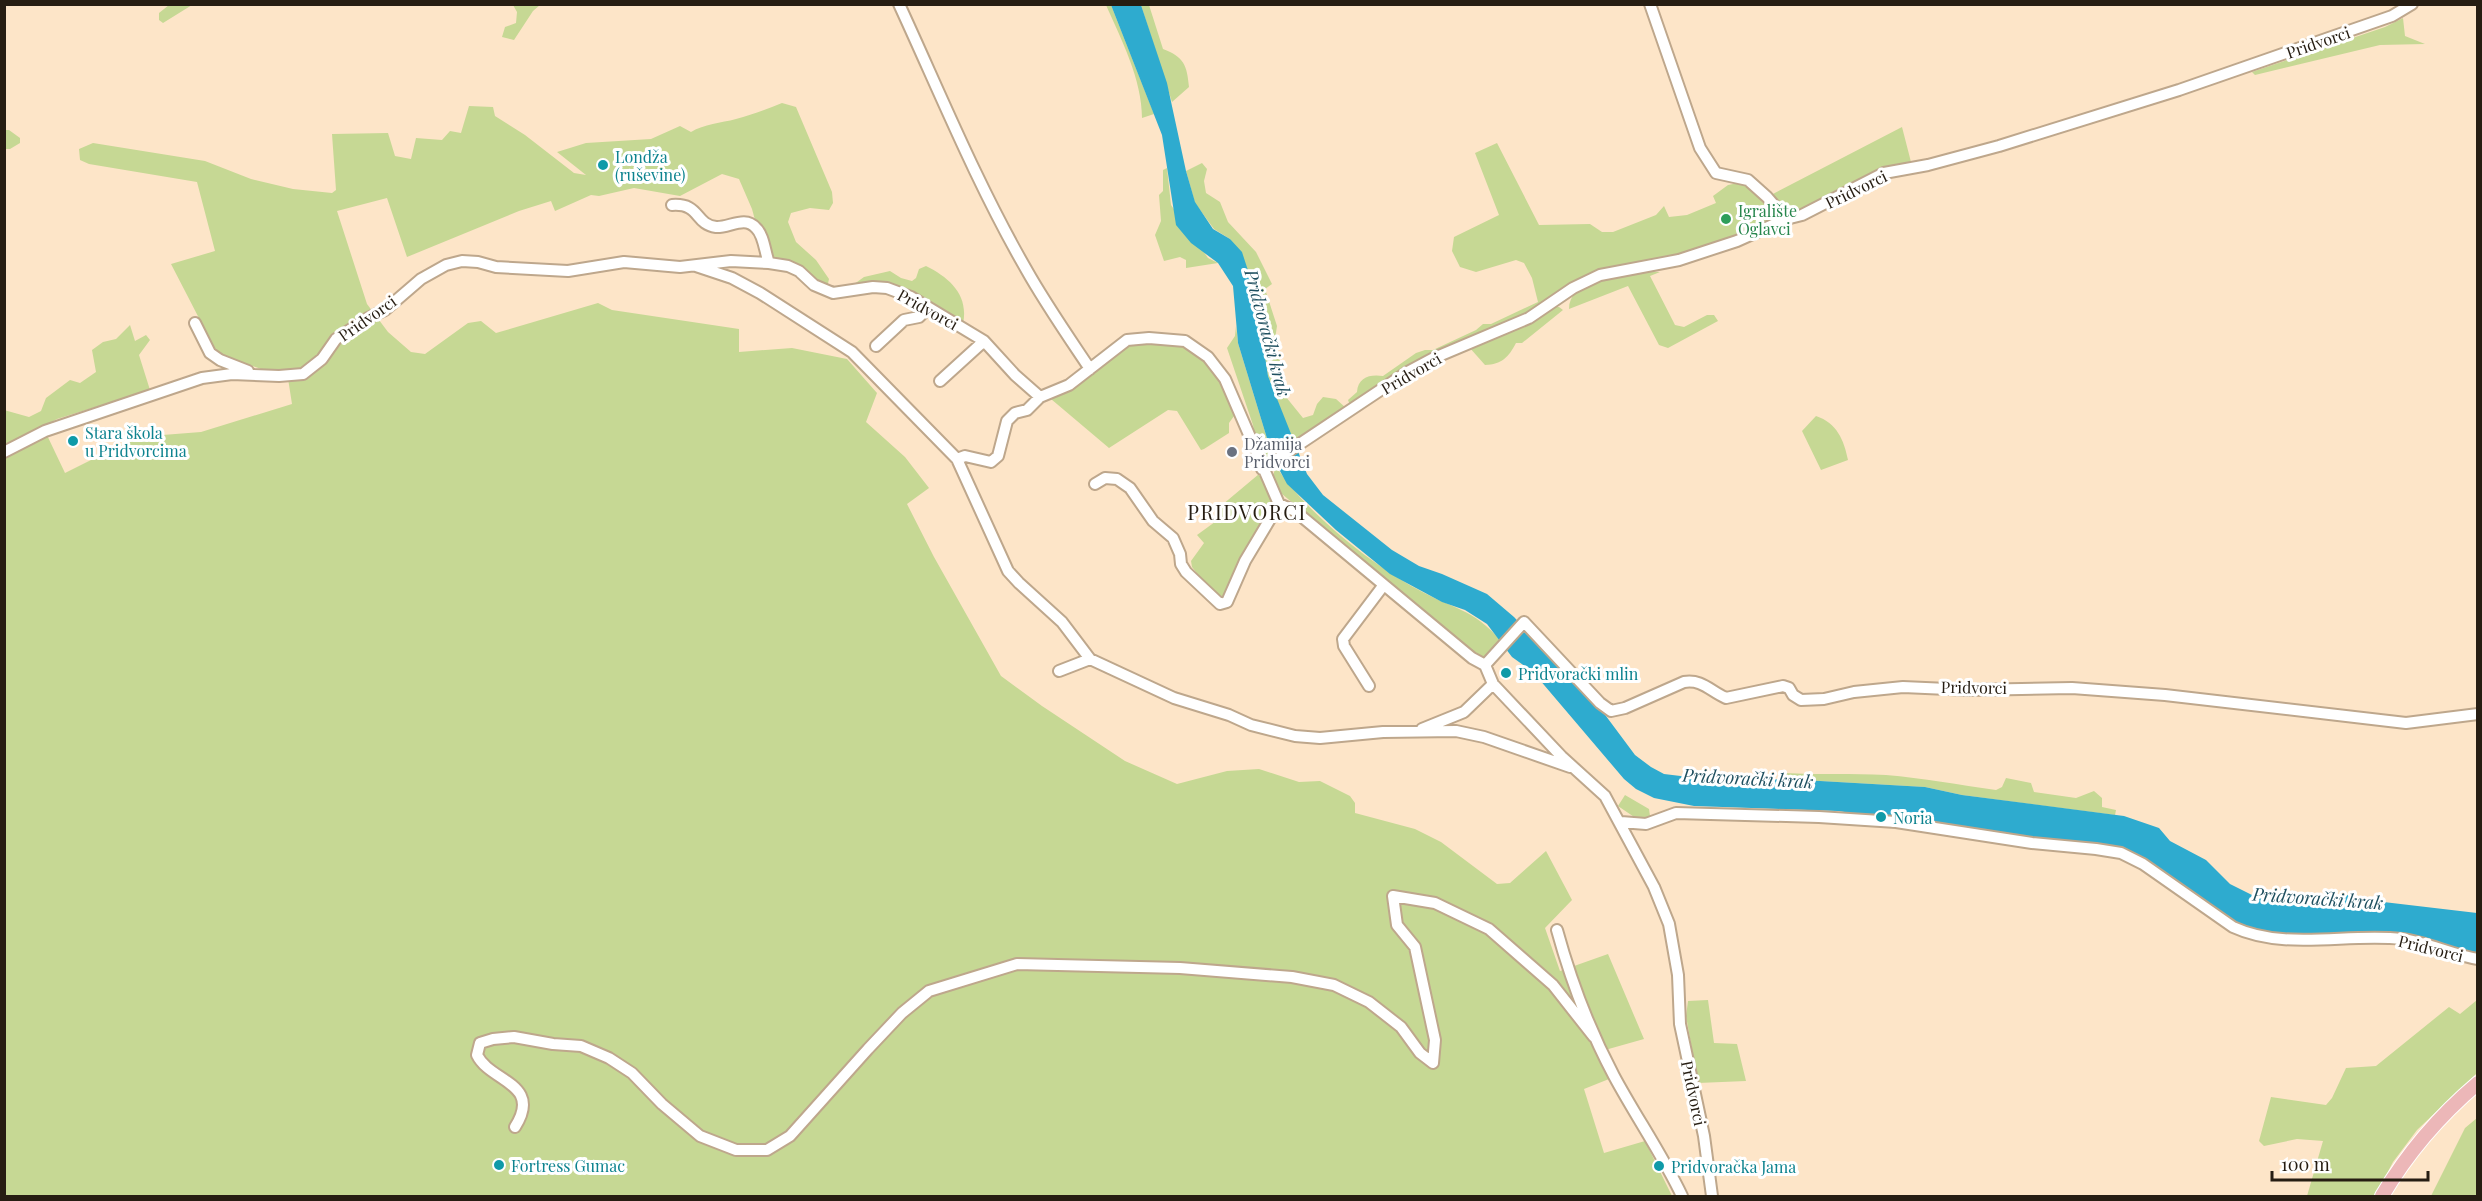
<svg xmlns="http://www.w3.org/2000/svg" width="2482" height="1201" viewBox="0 0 2482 1201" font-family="'Playfair Display',serif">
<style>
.green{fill:#c6d894}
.water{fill:#2eabcf}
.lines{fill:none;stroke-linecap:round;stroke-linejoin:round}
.minor-casing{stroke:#bea78c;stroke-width:14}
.major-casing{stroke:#fff;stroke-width:16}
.minor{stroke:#fff;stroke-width:10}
.major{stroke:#ecb7b8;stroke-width:14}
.culture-dot{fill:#0f9aa8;stroke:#fff;stroke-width:2}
.leisure-dot{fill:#2e9e5b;stroke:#fff;stroke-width:2}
.worship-dot{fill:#6b7280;stroke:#fff;stroke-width:2}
.labels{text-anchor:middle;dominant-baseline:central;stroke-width:6;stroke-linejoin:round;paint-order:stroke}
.street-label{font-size:16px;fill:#261d12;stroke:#fff}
.culture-label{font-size:16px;fill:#0d838f;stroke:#fff;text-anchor:start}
.leisure-label{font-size:16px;fill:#27864d;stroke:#fff;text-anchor:start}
.worship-label{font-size:16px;fill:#5b616d;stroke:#fff;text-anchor:start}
.water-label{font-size:18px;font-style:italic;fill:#1e4f5f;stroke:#fff}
.quarter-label{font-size:20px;letter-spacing:1.5px;fill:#261d12;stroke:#fff}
</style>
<rect width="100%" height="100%" fill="#fde5c8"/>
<path class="green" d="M169 5V4L192 5 163 23 159 20V13Z
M513 5H540L533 11 514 40 502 37 505 27 516 23 517 12Z
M1106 5H1111L1154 114 1142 118C1142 79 1121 39 1106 5Z
M1141 5H1149L1163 49C1184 57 1187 65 1189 87L1172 102Z
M2403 18 2405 36 2425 44 2380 45 2255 75 2252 72 2385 27Z
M782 103 796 107 832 192 833 203 829 210 810 208 791 213 788 222 796 242 816 260 829 279 827 288 775 260 768 245 764 230 755 220 752 209 739 179 722 174 680 196 634 188 599 196 591 195 555 211 551 201 519 211 407 257 387 198 337 211 367 304 388 332 411 352 425 354 468 323 481 321 496 333 598 303 612 310 739 329V352L792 348 847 359 877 393 866 422 905 457 929 488 907 504 934 557 1001 676 1042 706 1125 761 1177 784 1227 771 1259 769 1299 782 1320 781 1350 796 1355 803V813L1415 829 1441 842 1497 884 1510 883 1546 851 1572 900 1545 928 1560 971 1608 954 1644 1039 1605 1050 1619 1075 1584 1089 1604 1153 1645 1141 1672 1196H5L4 410 29 417 41 411 46 398 70 380 80 383 96 372 92 350 103 342 116 339 130 325 135 341 146 335 150 340 139 355 150 390 57 419 29 434 45 431 65 473 137 437 201 432 292 404 287 372 261 369 217 353 171 264 215 251 197 182 89 164 80 160 79 149 93 143 205 161 251 179 293 189 332 193 336 190 332 134 388 133 395 156 411 159 416 138 442 140 450 131 461 133 469 106 493 107 495 116 525 135 574 173 586 175 557 152 586 143 651 139 680 126 691 132C704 124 721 123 736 119 752 115 767 109 782 103Z
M1902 127 1911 162 1885 169 1805 209C1788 214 1782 207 1771 195Z
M5 130H9L20 138V143L10 149H5Z
M1497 143 1539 225 1590 224 1602 232H1613L1656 215 1664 206 1669 217 1687 215 1716 203 1713 196 1728 185 1743 182C1754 191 1777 204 1772 220 1741 233 1710 248 1677 256 1624 269 1585 265 1542 306L1350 405 1348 400 1357 392C1358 377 1370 374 1383 376L1416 353 1425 350H1433L1476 330 1483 324H1491L1538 302 1532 278 1524 263 1516 260 1476 272 1460 267 1452 251 1454 237 1499 215 1475 153Z
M1202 163 1207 169 1204 181 1206 193 1220 202 1228 222 1256 252 1272 284 1265 289 1277 326 1275 339 1283 374 1286 397 1303 418 1313 415 1317 404 1323 397 1336 399 1346 408 1294 444 1268 376 1255 292 1230 239 1214 229 1195 203 1186 171Z
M1167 168 1171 205 1208 258 1218 263 1186 268V260L1180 257 1164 261 1155 235 1161 221 1159 195 1163 191V170Z
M926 266C950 278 969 295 963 324 943 311 908 283 883 283 872 283 861 286 850 287L864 277 890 271 901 278 912 281 916 278 919 269Z
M1636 271 1660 272 1650 276 1675 325 1684 327 1707 315H1714L1718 321 1668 348 1659 345 1628 286 1569 309C1569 281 1614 274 1636 271Z
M1554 307H1559L1563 310 1522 343H1516C1508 358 1502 364 1485 365L1469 347 1543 316Z
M1236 326 1238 343 1273 458 1268 460 1263 459 1252 436 1254 431 1253 425 1227 348 1235 336Z
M1168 342 1193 348 1215 371 1234 416 1229 423V433L1204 449 1201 450 1177 411 1168 410 1109 448 1051 399 1075 385 1128 343Z
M1816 416C1837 423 1844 440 1848 460L1821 470 1802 431Z
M1276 466C1302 509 1372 565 1417 589 1452 609 1473 608 1501 641L1480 660 1282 494 1272 479Z
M1259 474 1272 501 1273 511 1222 598 1214 595 1192 567 1191 561 1204 543 1197 535 1219 519 1222 505Z
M1784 773C1818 775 1852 773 1886 775 1923 778 1959 785 1996 790L2002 787 2006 778 2031 783 2034 792 2076 798 2094 791 2102 798V807L2116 810 2115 815 1962 795 1925 787 1785 779Z
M1625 795 1649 809 1650 816 1647 820 1640 821 1618 806Z
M1708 1000 1714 1043 1737 1044 1746 1081 1698 1083 1686 1016 1688 1001Z
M2477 1000V1073L2417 1130 2393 1162 2375 1196H2307L2323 1141 2297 1139 2264 1146 2259 1141 2271 1097 2326 1105 2332 1098 2346 1068 2376 1066 2449 1007 2460 1014Z
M2477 1118V1196H2431L2465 1128Z"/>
<path class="water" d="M1111 5H1141L1167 83 1186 171 1195 202 1213 229 1230 239 1242 252 1255 292 1268 376 1307 474 1323 495 1392 550 1419 566 1442 574 1487 594 1514 617 1600 708 1635 755 1651 767 1664 774 1722 781 1785 779 1925 787 1962 795 2124 816 2159 828 2170 841 2206 860 2230 884 2256 897 2351 895 2375 901 2477 913V954L2410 936 2268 934 2242 928 2117 848 2082 842 2037 841 1838 811 1694 806 1654 798 1636 789 1624 779 1533 672 1512 657 1487 624 1465 610 1442 602 1390 574 1336 530 1287 484 1273 458 1238 343 1233 286 1218 263 1191 243 1176 225 1162 135Z"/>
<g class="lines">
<g class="minor-casing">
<path id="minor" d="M899 4C940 93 977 184 1026 269 1045 303 1068 336 1090 369
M1650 4 1700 148 1716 173 1748 180 1767 197 1786 219
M672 205C701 203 694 224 716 227 729 228 745 215 756 228 764 235 765 253 769 263
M696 266 732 278 760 293 852 352 957 459 1008 571 1019 583 1062 622 1090 659
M195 323 210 353 220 360 248 371
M876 346 904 320 919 317 928 308
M940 381 984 341
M4 452 45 431 202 378 232 374 279 376 303 374 322 359 336 339 368 318 385 310 421 279 446 265 462 261 478 262 496 267 568 271 624 262 680 267 731 261 769 263 788 266 799 271 814 285 833 293 873 287 887 288 911 297 984 341 1015 375 1040 397 1069 385 1127 340 1149 338 1185 341 1208 357 1225 379 1279 504 1295 511 1472 658 1485 665 1493 684 1562 757 1605 796 1654 887 1669 924 1678 975 1680 1024 1704 1136 1712 1196
M957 459 965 456 991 462 998 456 1007 421 1015 413 1027 410 1040 397
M1262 469 1406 373 1434 358 1529 318 1573 288 1600 275 1679 260 1737 241 1786 219 1802 215 1884 173 1928 165 1999 146 2179 90 2392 16 2412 4
M1095 484 1105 478 1117 479 1130 488 1153 521 1173 538 1180 554 1181 564 1186 572 1220 604 1227 602 1245 561 1279 504
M1485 665 1524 622 1600 703 1611 711 1625 708 1684 682C1702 679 1710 691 1726 698L1783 686 1789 688 1793 695 1801 700 1824 699 1854 692 1903 687 1970 690 2072 688 2165 695 2406 723 2478 714
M1059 671 1090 659 1174 698 1229 715 1251 725 1295 736 1320 738 1383 732 1456 731 1484 737 1570 767
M1369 686 1344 646 1343 639 1383 586
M1422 729 1464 712 1493 684
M1621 822 1646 824 1676 813 1819 817 1896 822 2032 843 2096 849 2121 853 2143 864 2233 927C2285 951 2346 933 2402 939 2427 942 2452 955 2478 959
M1557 930C1571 981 1589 1029 1614 1076 1636 1117 1662 1154 1682 1196
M515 1127C543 1083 490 1082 477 1055L480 1043 493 1039 514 1037 553 1044 581 1046 609 1058 632 1073 662 1104 700 1136 736 1150H767L790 1136 868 1049 902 1013 929 991 1017 964 1180 968 1292 977 1334 985 1369 1002 1401 1027 1420 1053 1433 1063 1435 1040 1415 947 1397 925 1393 896 1435 903 1489 929 1553 985 1594 1037"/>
</g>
<g class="major-casing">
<path id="major" d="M2382 1196C2408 1152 2439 1116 2478 1083"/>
</g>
<use href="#minor" class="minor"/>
<use href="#major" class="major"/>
</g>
<g class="culture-dot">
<circle cx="603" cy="165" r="6"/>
<circle cx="73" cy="441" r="6"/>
<circle cx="1506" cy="673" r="6"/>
<circle cx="1881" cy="817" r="6"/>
<circle cx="499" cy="1165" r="6"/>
<circle cx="1659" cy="1166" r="6"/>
</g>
<circle class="leisure-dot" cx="1726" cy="219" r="6"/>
<circle class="worship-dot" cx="1232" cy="452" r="6"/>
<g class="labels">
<g class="street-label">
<text transform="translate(2318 42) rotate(-19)">Pridvorci</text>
<text transform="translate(1856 189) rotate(-26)">Pridvorci</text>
<text transform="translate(928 309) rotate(29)">Pridvorci</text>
<text transform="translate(367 318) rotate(-35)">Pridvorci</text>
<text transform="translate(1411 373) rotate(-30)">Pridvorci</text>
<text transform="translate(1974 687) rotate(1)">Pridvorci</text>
<text transform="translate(2431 948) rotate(14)">Pridvorci</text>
<text transform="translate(1694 1093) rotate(78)">Pridvorci</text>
</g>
<g class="culture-label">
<text x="615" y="156">Londža<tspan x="615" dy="18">(ruševine)</tspan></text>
<text x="85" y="432">Stara škola<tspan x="85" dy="18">u Pridvorcima</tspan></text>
<text x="1518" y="673">Pridvorački mlin</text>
<text x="1893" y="817">Noria</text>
<text x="511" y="1165">Fortress Gumac</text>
<text x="1671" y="1166">Pridvoračka Jama</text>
</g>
<g class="leisure-label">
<text x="1738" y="210">Igralište<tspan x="1738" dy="18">Oglavci</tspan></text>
</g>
<g class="worship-label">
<text x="1244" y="443">Džamija<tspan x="1244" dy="18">Pridvorci</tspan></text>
</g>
<g class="water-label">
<text transform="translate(1268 333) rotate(75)">Pridvorački krak</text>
<text transform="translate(1748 778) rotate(3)">Pridvorački krak</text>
<text transform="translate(2318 898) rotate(4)">Pridvorački krak</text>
</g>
<g class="quarter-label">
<text x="1247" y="511">PRIDVORCI</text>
</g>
</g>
<rect width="2482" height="1201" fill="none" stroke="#261d12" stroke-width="12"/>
<path d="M2272 1171v9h156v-9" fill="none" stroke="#261d12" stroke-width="3"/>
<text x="2281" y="1171" font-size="18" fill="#261d12" stroke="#ffffff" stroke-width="4.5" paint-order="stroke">100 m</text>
</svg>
